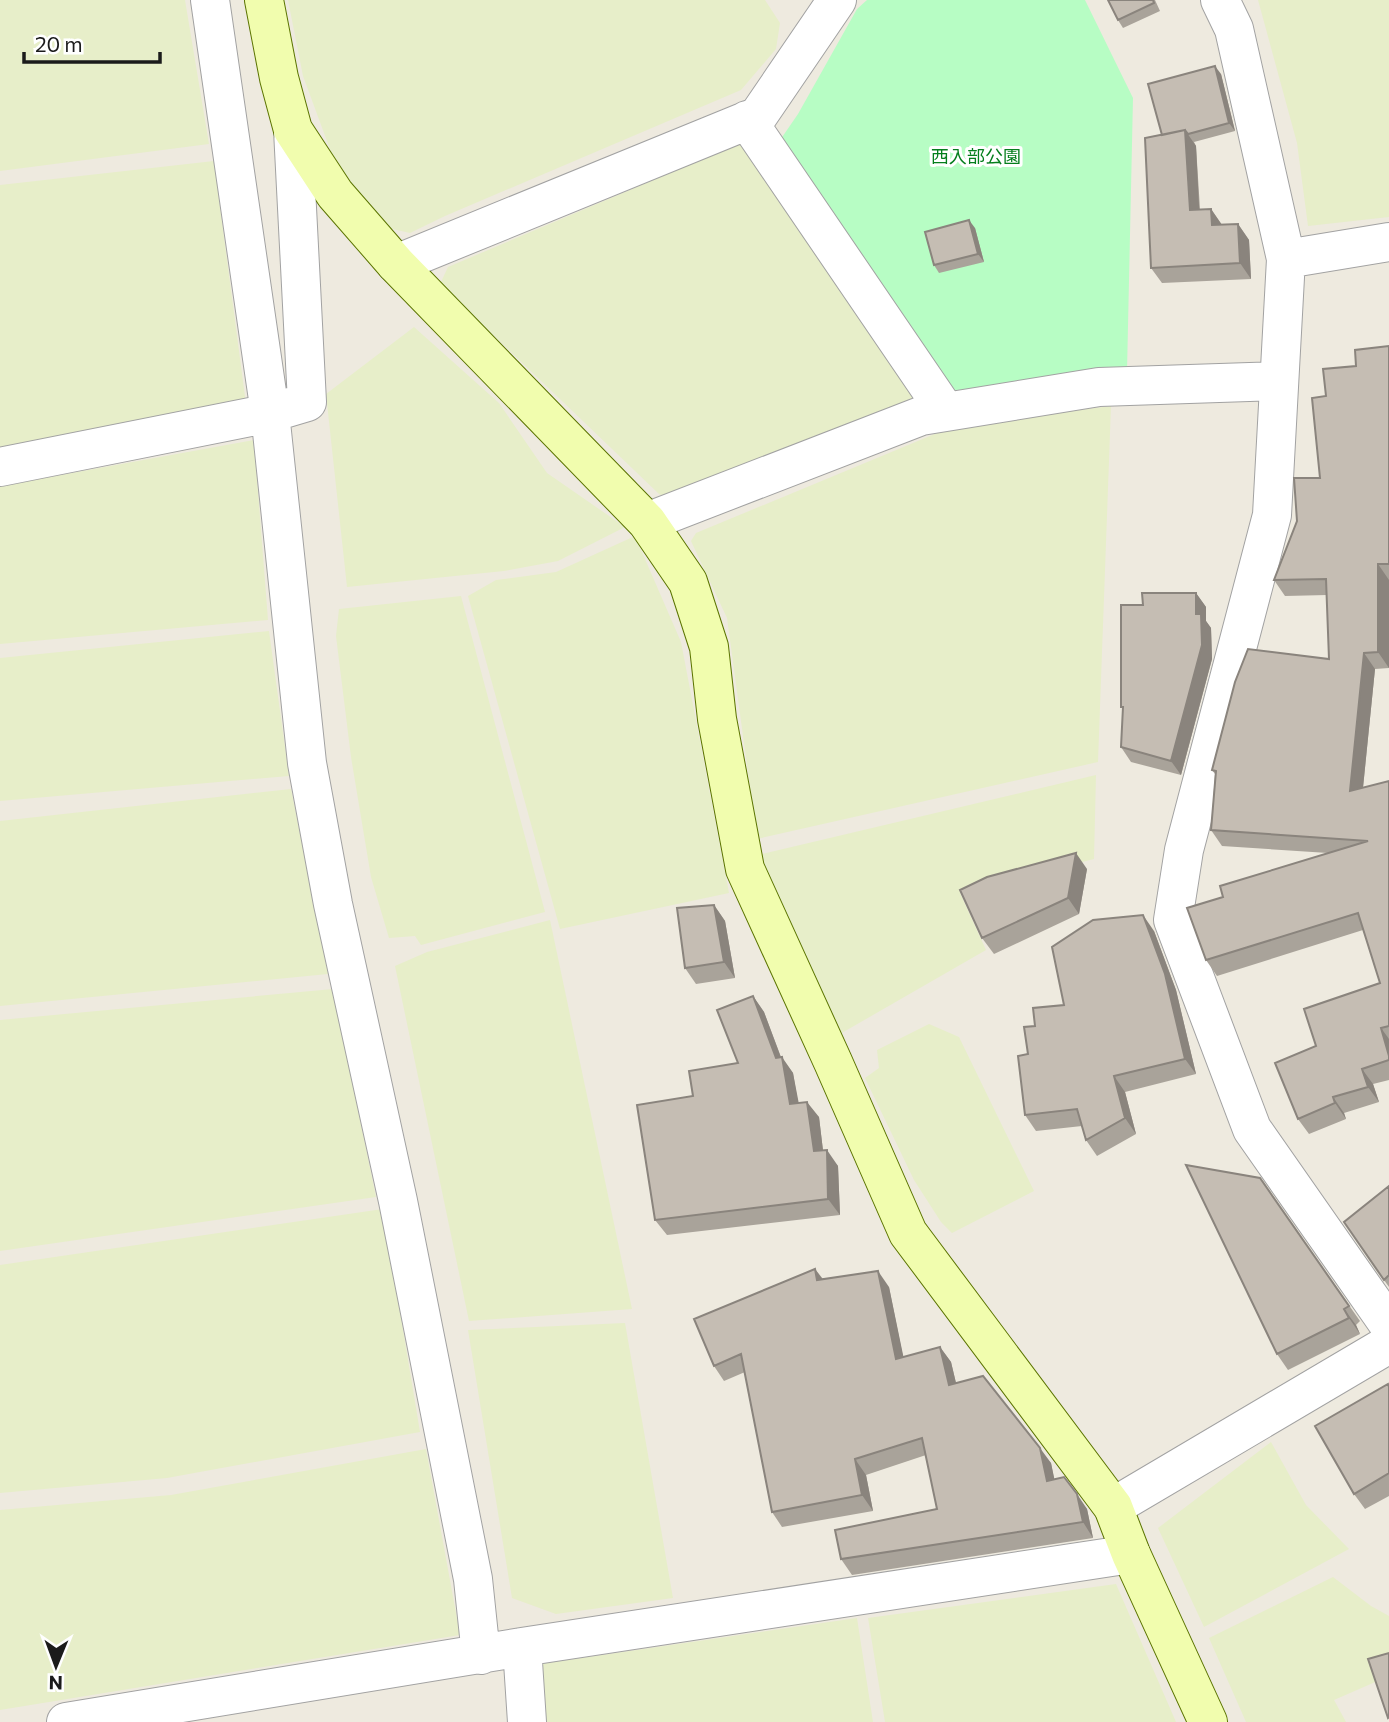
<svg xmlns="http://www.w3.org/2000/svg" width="1389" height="1722" viewBox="0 0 1389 1722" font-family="Commissioner,'Noto Sans JP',sans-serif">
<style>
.farmland{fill:#e7eec9}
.park{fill:#b7fdc4}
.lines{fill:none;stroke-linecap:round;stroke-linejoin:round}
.street-casing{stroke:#a2a2a2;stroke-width:40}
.secondary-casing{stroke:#5b7400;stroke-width:40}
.street{stroke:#fff;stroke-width:38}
.secondary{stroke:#f1fdae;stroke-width:38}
.wall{fill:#a9a39a}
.shaded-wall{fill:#8a847d}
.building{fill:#c5bdb3;stroke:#8a847d;stroke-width:2}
.labels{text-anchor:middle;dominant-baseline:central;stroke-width:6;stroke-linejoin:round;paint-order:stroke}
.park-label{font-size:18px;fill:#047e1c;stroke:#fff}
</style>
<rect width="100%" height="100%" fill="#eeeadf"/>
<path class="farmland" d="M0 0H185L209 144 0 171Z
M288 0H765L780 23 776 49 741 90 445 216 410 233 388 228 338 171 303 76Z
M1258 0H1389V217L1308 226 1297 143Z
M741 143 924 396 672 500 659 494 440 284 448 267Z
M214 161 246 404 0 453V185Z
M414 327 499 403 547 473 625 527 558 561 504 571 347 587 326 394Z
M1111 406 1098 762 757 839 727 618 691 541 696 533 954 426Z
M254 440 268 620 0 644V486Z
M635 536 681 642 729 893 560 929 468 596 496 580 556 572Z
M461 596 545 912 421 945 415 936 389 938 371 877 351 757 336 636 339 609Z
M269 631 289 776 0 801V658Z
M1096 775 1094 859 960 893 986 950 840 1034 760 885 762 854Z
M291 789 328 974 0 1006V821Z
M550 920 632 1309 469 1321 395 966 427 952Z
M333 989 376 1197 0 1251V1020Z
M929 1024 959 1037 1034 1191 952 1233 941 1222 914 1180 865 1078 879 1068 877 1050Z
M383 1209 420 1432 167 1478 0 1493V1265Z
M625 1323 673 1598 556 1614 512 1598 468 1330Z
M1271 1442 1306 1505 1349 1549 1204 1627 1158 1528Z
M426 1449 460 1635 0 1710V1510L171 1495Z
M1333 1577 1371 1606 1389 1616V1676L1334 1700 1346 1722H1246L1209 1638Z
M1116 1584 1176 1722H885L868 1618Z
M857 1618 873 1722H542L540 1664Z"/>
<path class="park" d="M867 0H1085L1133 98 1127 372 954 391 776 146 798 114 857 9Z"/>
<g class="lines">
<g class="street-casing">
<path id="street" d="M210 0 270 413 307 763 333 904 398 1201 473 1579 481 1655
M1220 0 1234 29 1286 259 1272 515 1184 850 1173 920 1252 1129 1389 1325
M747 120 946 412
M1286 259 1389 242
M396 264 758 116 837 0
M0 467 270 413 307 402 293 130
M647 522 921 416 1099 387 1279 381
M1113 1507 1389 1344
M522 1647 527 1722
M66 1722 522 1647 1131 1554"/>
</g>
<g class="secondary-casing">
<path id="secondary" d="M264 0 279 78 293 130 335 194 396 264 647 522 688 582 709 647 717 719 745 869 833 1062 908 1233 1113 1507 1131 1554 1208 1722"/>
</g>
<use href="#street" class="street"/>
<use href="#secondary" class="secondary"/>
</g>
<path class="wall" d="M1108 0H1155L1160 11 1123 28 1118 20Z
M1221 74 1235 131 1194 142 1196 146 1200 209H1211L1222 225 1238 224 1249 240 1251 279 1162 283 1151 268 1162 135Z
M975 228 984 262 939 273 934 265Z
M1389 346V668L1375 669 1363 788 1389 781V1080L1373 1084 1379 1102 1344 1113 1346 1119 1309 1134 1298 1119 1316 1046 1380 983 1363 930 1217 976 1206 960 1223 897 1328 853 1222 846 1211 830 1215 774 1212 770 1329 659 1327 595 1285 596 1274 580 1320 478 1326 396 1356 366Z
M1196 593 1206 607V621L1211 628 1212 659 1181 775 1131 762 1121 747 1123 709 1121 707 1143 605Z
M1087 869 1079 914 994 954 982 938Z
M714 905 725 921 735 978 696 984 685 968Z
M1154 931 1176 990 1196 1074 1125 1092 1136 1134 1097 1156 1086 1140 1082 1126 1036 1131 1025 1115 1028 1054 1035 1026 1064 1005Z
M753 996 764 1012 781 1057 793 1073 798 1103 819 1117 823 1151 838 1166 840 1215 667 1235 655 1220 693 1096 738 1063Z
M1260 1178 1360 1321 1356 1325 1360 1334 1288 1370 1277 1354Z
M1389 1186V1287L1384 1280Z
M815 1269 823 1279 889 1287 903 1357 940 1347 951 1362 956 1383 1051 1463 1054 1479 1087 1509 1093 1538 852 1575 841 1559 937 1509 926 1455 866 1475 873 1511 782 1527 772 1512 745 1372 724 1381 714 1366Z
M1389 1386V1496L1365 1509 1354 1494Z"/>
<path class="shaded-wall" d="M1215 66 1221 74 1235 131 1229 123Z
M1185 130 1196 146 1200 225 1190 210Z
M1211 209 1222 225H1212Z
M969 220 975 228 984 262 978 254Z
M1238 224 1249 240 1251 279 1240 263Z
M1378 564 1389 580V668L1378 652Z
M1196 593 1206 607V621L1211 628 1212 659 1181 775 1171 761 1196 614Z
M1364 653 1375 669 1361 807 1350 791Z
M1076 853 1087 869 1079 914 1068 898Z
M714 905 725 921 735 978 724 962Z
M1143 915 1154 931 1176 990 1196 1074 1185 1059Z
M753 996 764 1012 783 1063 782 1057 793 1073 802 1120 790 1104 776 1058Z
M1381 1028 1389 1039V1056Z
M1362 1069 1373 1084 1379 1102 1368 1087Z
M1114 1076 1125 1092 1136 1134 1125 1118Z
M1333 1097 1344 1113 1346 1119 1335 1103Z
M807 1102 819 1117 825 1167 814 1151Z
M827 1150 838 1166 840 1215 828 1199Z
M815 1269 826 1284 817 1280Z
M878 1271 889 1287 907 1374 896 1359Z
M1344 1309 1356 1325 1360 1334 1349 1318Z
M940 1347 951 1362 960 1400 949 1385Z
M1040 1448 1051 1463 1058 1496 1047 1481Z
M855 1459 866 1475 873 1511 862 1495Z
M1077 1494 1087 1509 1093 1538 1083 1522Z"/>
<path class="building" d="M1108 0H1153L1154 3 1118 20Z
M1215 66 1229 123 1188 134 1185 130 1162 135 1148 84Z
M1185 130 1190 210 1211 209 1212 225 1238 224 1240 263 1151 268 1145 138Z
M969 220 978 254 934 265 925 232Z
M1389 346V564H1378V652L1364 653 1350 791 1389 781V1026L1381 1028 1389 1056V1060L1362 1069 1368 1087 1333 1097 1335 1103 1298 1119 1275 1063 1316 1046 1304 1009 1380 983 1358 913 1206 960 1187 908 1223 897 1220 886 1368 841 1211 830 1216 771 1212 770 1235 682 1248 649 1329 659 1326 579 1274 580 1297 521 1294 478H1320L1312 398 1326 396 1323 369 1356 366 1355 350Z
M1142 593H1196V614H1201L1202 645 1171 761 1121 747 1123 707H1121V605H1143Z
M1076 853 1068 898 982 938 960 890 987 877Z
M714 905 724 962 685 968 677 908Z
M1143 915 1165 974 1185 1059 1114 1076 1125 1118 1086 1140 1077 1109 1025 1115 1018 1056 1028 1054 1024 1027 1035 1026 1033 1008 1064 1005 1052 947 1093 920Z
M753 996 776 1058 782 1057 790 1104 807 1102 814 1151 827 1150 828 1199 655 1220 637 1105 693 1096 689 1071 738 1063 717 1010Z
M1186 1165 1260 1178 1349 1306 1344 1309 1349 1318 1277 1354Z
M1389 1186V1275L1384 1280 1344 1222Z
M815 1269 817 1280 878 1271 896 1359 940 1347 949 1385 983 1376 1040 1448 1047 1481 1064 1477 1077 1494 1083 1522 841 1559 835 1530 937 1509 922 1438 855 1459 862 1495 772 1512 741 1354 714 1366 694 1319Z
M1388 1384 1389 1387V1473L1354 1494 1315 1426Z
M1389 1653V1717L1388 1718 1368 1659Z"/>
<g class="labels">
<g class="park-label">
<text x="976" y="156">西入部公園</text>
</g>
</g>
<g transform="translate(56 1666) rotate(181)" stroke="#ffffff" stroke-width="5" paint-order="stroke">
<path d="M0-5L12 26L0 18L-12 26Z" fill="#1b1b1b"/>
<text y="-10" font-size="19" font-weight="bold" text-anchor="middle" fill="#1b1b1b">N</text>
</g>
<path d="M24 52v10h136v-10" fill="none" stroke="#1b1b1b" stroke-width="3.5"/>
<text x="35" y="52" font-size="21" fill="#1b1b1b" stroke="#ffffff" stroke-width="5" paint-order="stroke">20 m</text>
</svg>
